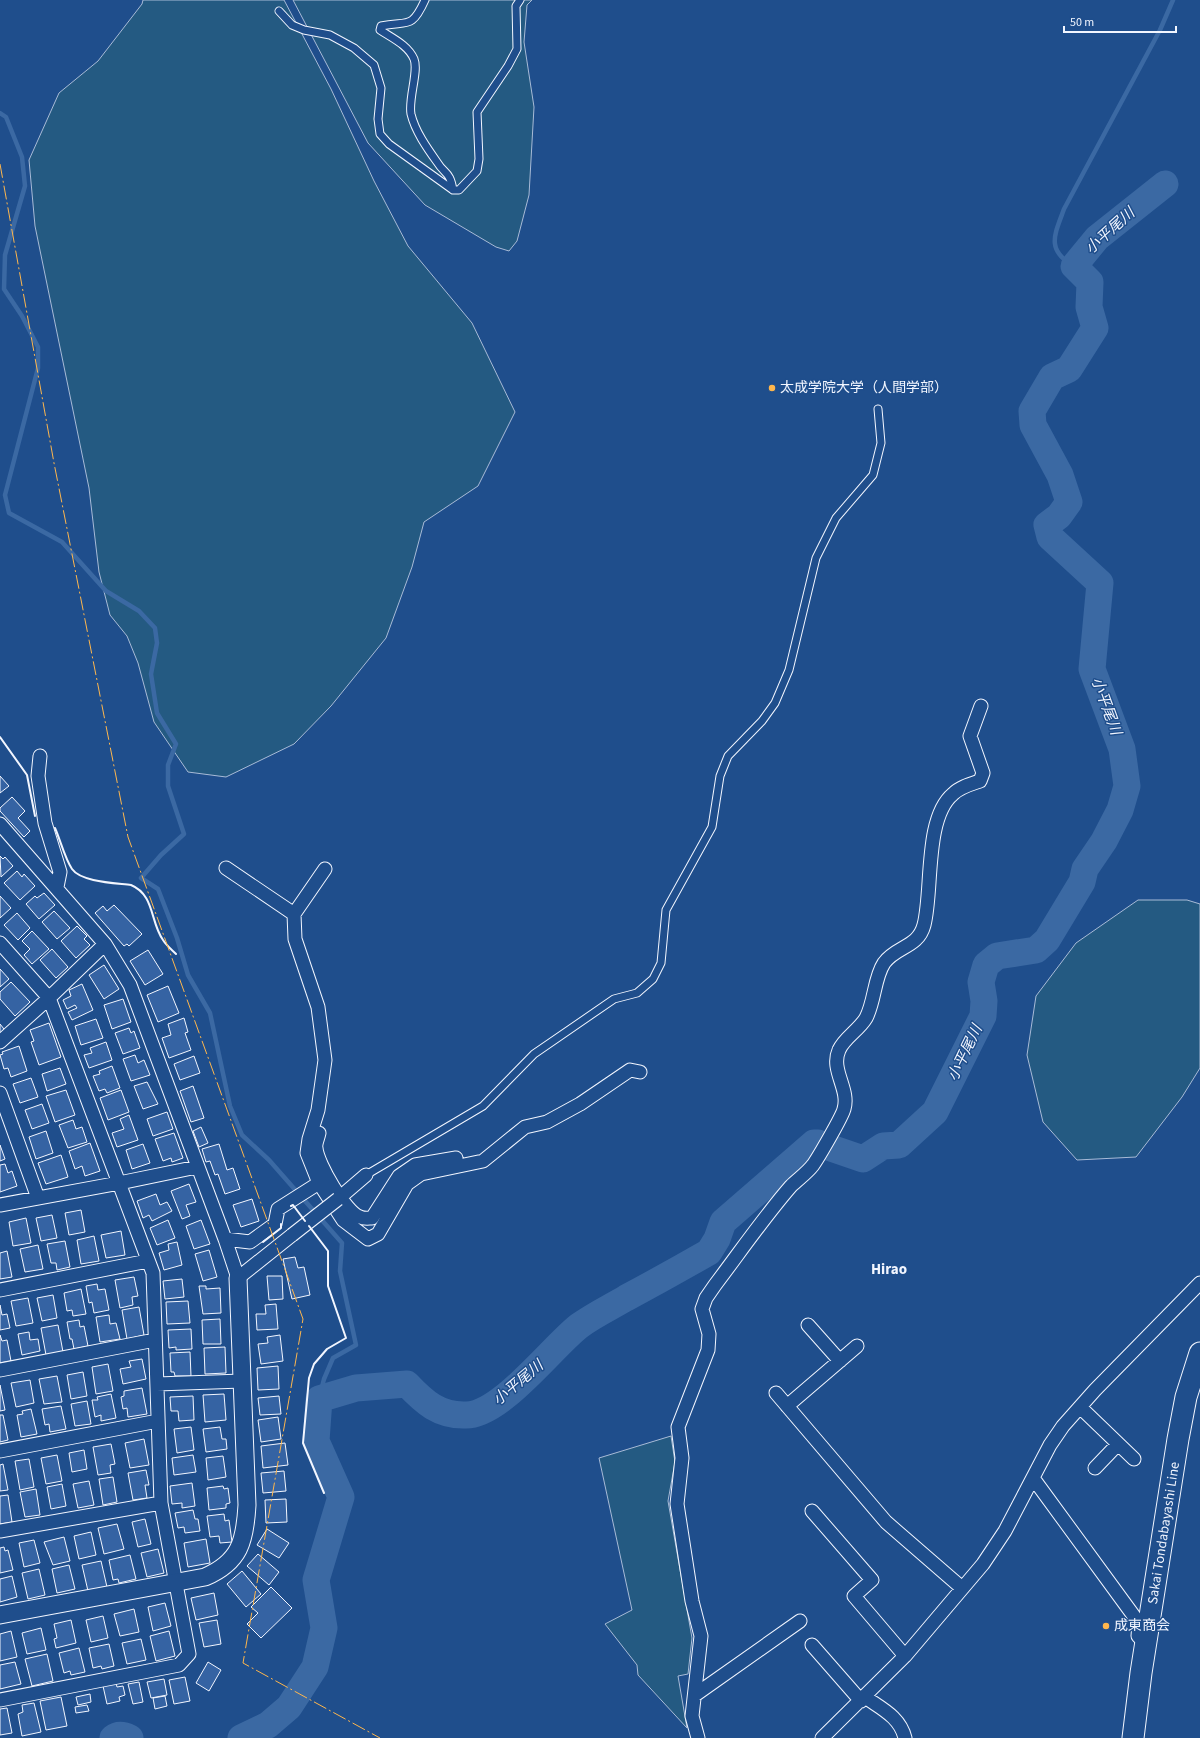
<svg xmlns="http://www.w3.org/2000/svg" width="1200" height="1738" viewBox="0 0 1200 1738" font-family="'Source Sans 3','Noto Sans JP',sans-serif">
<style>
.green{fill:#245a82;stroke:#a8bbd7}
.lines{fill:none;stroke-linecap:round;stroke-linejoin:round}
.stream{stroke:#3b69a3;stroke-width:4.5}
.river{stroke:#3b69a3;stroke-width:27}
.building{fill:#3563a3;stroke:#f2f6ff}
.service-casing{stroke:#f2f6ff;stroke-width:9}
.minor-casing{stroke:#f2f6ff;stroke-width:15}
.tertiary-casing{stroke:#f2f6ff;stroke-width:19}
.primary-casing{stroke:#f2f6ff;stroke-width:23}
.service{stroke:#1f4e8c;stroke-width:7}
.minor{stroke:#1f4e8c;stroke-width:13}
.tertiary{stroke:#1f4e8c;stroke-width:17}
.primary{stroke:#1f4e8c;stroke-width:21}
.minor-bridge-casing{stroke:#f2f6ff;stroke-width:15;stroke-linecap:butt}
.minor-bridge{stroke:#1f4e8c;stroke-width:13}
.wall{stroke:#f2f6ff;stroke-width:2}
.power{stroke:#ffb74d;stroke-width:1;stroke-dasharray:14 3 2 3;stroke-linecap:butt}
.poi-dot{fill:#ffb74d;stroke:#1f4e8c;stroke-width:1.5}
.labels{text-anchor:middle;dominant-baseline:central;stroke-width:3;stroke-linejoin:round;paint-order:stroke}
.poi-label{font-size:14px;fill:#f2f6ff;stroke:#1f4e8c;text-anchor:start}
.street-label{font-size:14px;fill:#f2f6ff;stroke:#1f4e8c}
.water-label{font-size:15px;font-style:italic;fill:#f2f6ff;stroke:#1f4e8c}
.neighbourhood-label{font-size:15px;font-weight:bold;fill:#f2f6ff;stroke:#1f4e8c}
</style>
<rect width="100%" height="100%" fill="#1f4e8c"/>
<path class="green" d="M143 0H284L331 89 374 181 408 246 472 323 515 412 478 486 424 522 412 567 386 638 331 706 294 744 226 777 188 772 154 722 138 663 127 636 110 615 99 572 89 488 35 226 29 160 59 93 98 61 142 4Z
M293 0H532L527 5 524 42 534 107 529 195 517 241 509 251 496 247 425 205 368 143Z
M1138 900H1187L1200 904V1068L1182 1097 1136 1157 1077 1160 1043 1122 1027 1055 1036 996 1076 943Z
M671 1436 675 1462 668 1501 692 1638 688 1674 678 1676 687 1728 638 1675 637 1665 605 1624 632 1610 599 1458Z"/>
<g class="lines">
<path class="stream" d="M0 113 6 117 22 157 25 186 5 255 4 289 22 316 38 347V368L5 495 9 513 62 542 106 591 139 611 155 628 157 643 151 674 157 713 176 744 168 765V786L184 834 161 855 141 878 158 889 177 938 188 975 210 1013 230 1106 242 1135 269 1160 342 1243 340 1271 356 1345 333 1358 324 1379 319 1399
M1074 266C1045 250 1055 234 1064 209L1160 30 1173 0"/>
<path class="river" d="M828 1147 863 1159 883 1146 899 1145 935 1112 983 1016 984 1001 981 982 986 965 997 956 1036 950 1047 940 1082 882 1085 869 1104 841 1120 810 1127 786 1122 749 1092 669 1100 583 1050 537 1047 525 1059 516 1069 502 1060 475 1033 425 1032 411 1052 377 1069 369 1095 328 1089 307 1090 282 1074 266 1097 238 1165 184
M113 1738C118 1734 124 1735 130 1738
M241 1738 268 1725 289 1707 315 1667 324 1628 316 1580 341 1497 316 1441 319 1399 356 1388 407 1384C424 1402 439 1416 466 1415 501 1415 552 1347 579 1326 594 1315 611 1307 626 1298 654 1283 681 1268 709 1252L717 1239 723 1222 814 1143H818"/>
</g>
<path class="building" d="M0 776 9 786 0 793Z
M12 797 25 811 18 818 30 831 24 837 0 811V808Z
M0 856 3 859 5 857 13 866 1 877Z
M17 871 22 877 24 874 35 886 20 900 4 883Z
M44 893 55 905 39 919 26 904 35 896 37 898Z
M0 896 11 908 0 918Z
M114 905 142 934 129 946 127 944 124 946 95 913 103 906 107 911Z
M54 911 70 928 57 939 42 922Z
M17 913 30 928 18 940 4 925Z
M77 926 87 936 84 939 90 945 76 958 61 941Z
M32 931 49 949 32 964 24 955 30 949 22 941Z
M52 949 68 967 56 978 40 960Z
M148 950 163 974 145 985 130 961Z
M104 965 119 989 104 999 89 975Z
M0 969 9 979 0 987Z
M11 982 30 1002 15 1016 0 999V992Z
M82 984 93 1010 72 1020 68 1012 77 1008 75 1005 67 1009 63 1000 71 996 69 990Z
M168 986 179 1013 158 1022 147 995Z
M123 999 131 1022 112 1029 104 1005Z
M184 1018 188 1032 185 1033 191 1050 169 1058 162 1038 171 1035 168 1024Z
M96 1019 103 1038 81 1045 75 1026Z
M49 1023 61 1057 39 1065 31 1042 34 1041 30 1030Z
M0 1024 4 1029 0 1033Z
M129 1028 131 1033 134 1031 140 1048 123 1054 115 1033Z
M106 1042 112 1060 89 1068 84 1055 92 1053 90 1048Z
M19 1046 27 1071 11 1077 8 1068 4 1069 0 1055 3 1054 2 1052Z
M135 1055 138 1063 144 1060 150 1075 131 1081 123 1059Z
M194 1056 200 1073 180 1080 174 1064Z
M112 1066 120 1088 107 1093 105 1089 99 1091 93 1076 100 1074 99 1071Z
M60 1068 66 1084 47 1091 42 1074Z
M31 1078 38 1097 20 1103 13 1084Z
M147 1082 158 1104 143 1109 134 1086Z
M193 1086 204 1118 191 1122 180 1091Z
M66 1090 75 1115 55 1122 46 1096Z
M121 1090 129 1112 108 1120 100 1098Z
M42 1104 49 1123 32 1129 25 1110Z
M167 1112 173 1129 153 1136 147 1119Z
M129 1115 138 1140 117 1147 112 1133 124 1129 120 1119Z
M73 1120 76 1129 82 1127 87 1142 68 1148 59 1125Z
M201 1127 208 1143 199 1147 193 1131Z
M46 1131 53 1153 36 1159 29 1137Z
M174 1133 183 1158 172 1162 171 1158 163 1161 155 1139Z
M90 1143 100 1171 85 1176 82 1166 75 1169 69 1151Z
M143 1144 150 1163 132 1169 126 1150Z
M219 1144 227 1170 233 1168 240 1189 225 1194 218 1174 215 1175 210 1161 206 1162 202 1149Z
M0 1145 5 1159 0 1161Z
M61 1155 68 1177 46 1184 38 1163Z
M5 1164 8 1173 12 1171 17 1186 0 1192V1165Z
M189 1184 196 1202 186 1205 190 1216 182 1219 171 1191Z
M156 1194 160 1205 167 1202 172 1211 152 1221 149 1215 143 1218 137 1201Z
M252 1199 259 1221 241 1227 233 1205Z
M81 1210 85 1232 69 1235 65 1213Z
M52 1215 57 1238 41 1241 36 1218Z
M26 1218 31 1243 13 1246 9 1222Z
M168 1220 175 1238 157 1245 150 1228Z
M201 1220 210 1244 194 1249 186 1226Z
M121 1231 125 1255 106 1258 101 1235Z
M94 1236 99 1261 81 1264 77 1240Z
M65 1241 70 1267 57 1270 56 1263H51L47 1244Z
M177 1242 182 1265 164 1270 159 1253 169 1250 168 1244Z
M38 1245 43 1269 25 1272 20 1249Z
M209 1250 217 1277 203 1281 195 1254Z
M7 1251 12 1277 0 1279V1253Z
M295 1257 298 1268 304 1267 310 1295 292 1299 283 1259Z
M267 1276H282L283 1299 269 1300Z
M134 1277 138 1296 132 1297 133 1305 120 1308 115 1280Z
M182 1279 184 1297 165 1299 163 1281Z
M97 1284 98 1290 105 1289 109 1310 94 1313 92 1302 89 1303 86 1286Z
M199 1286H206V1289L220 1288 221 1313 203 1314Z
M81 1289 86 1314 73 1316 72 1310 67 1311 64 1293Z
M53 1295 57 1318 42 1321 37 1298Z
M28 1298 33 1323 16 1326 11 1301Z
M188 1301 190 1323 167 1324 166 1302Z
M276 1304 278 1329 257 1330 256 1314H266L265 1305Z
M0 1305 2 1315 7 1314 10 1328 0 1330Z
M139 1307 144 1335 127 1339 122 1310Z
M109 1315 110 1324 116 1323 120 1339 100 1342 96 1317Z
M220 1319 221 1344H203L202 1320Z
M79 1320 80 1327 84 1326 88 1346 74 1349 72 1339H70L67 1322Z
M58 1325 63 1352 46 1355 41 1328Z
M191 1329 192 1349 176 1350V1347L169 1348 168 1330Z
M29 1332 30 1340 38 1339 40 1351 22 1355 18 1334Z
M0 1335 2 1341 7 1340 11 1361 0 1363Z
M280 1335 283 1361 261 1364 258 1344 268 1343 267 1337Z
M225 1347 226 1373 205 1374 204 1348Z
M190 1352 191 1376H175L174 1372H171L170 1353Z
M142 1359 146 1379 123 1384 120 1369 131 1367 129 1361Z
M108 1364 113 1391 96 1394 92 1367Z
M278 1366 279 1389 258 1390 257 1368Z
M83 1372 87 1396 71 1399 67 1375Z
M57 1376 62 1402 44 1404 39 1379Z
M30 1380 34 1403 16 1407 11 1383Z
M0 1385 5 1410 0 1411Z
M142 1388 147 1414 128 1417 127 1408 123 1409 121 1397 124 1396V1391Z
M111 1394 116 1418 101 1421V1415L95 1417 92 1400H98L97 1397Z
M224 1394 226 1420 205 1422 203 1395Z
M193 1396 194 1420 179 1421 178 1411H171L170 1397Z
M279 1396 281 1414 260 1415 258 1398Z
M87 1401 91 1424 75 1426 71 1404Z
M61 1406 66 1429 50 1432 49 1424 45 1425 42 1409Z
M31 1409 37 1434 21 1437 17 1415 23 1414 22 1411Z
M0 1415H3L8 1440 0 1442Z
M278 1417 281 1439 261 1442 258 1420Z
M191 1427 194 1450 177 1453 174 1429Z
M220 1427 222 1439H226L227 1449 206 1452 203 1429Z
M144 1439 149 1465 130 1468 125 1443Z
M285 1443 288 1465 263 1468 261 1446Z
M111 1444 115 1464 110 1465 111 1473 98 1475 93 1447Z
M84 1450 87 1469 72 1472 69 1453Z
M57 1455 62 1481 46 1484 41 1458Z
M193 1455 196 1472 174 1475 172 1458Z
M223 1456 226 1477 208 1480 206 1458Z
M29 1459 34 1487 20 1490 15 1461Z
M3 1464 8 1490 0 1491V1465Z
M146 1470 149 1485H145L147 1498 133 1500 128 1473Z
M284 1471 286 1491 263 1493 261 1473Z
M113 1477 117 1502 103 1505 99 1479Z
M89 1481 94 1505 78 1508 73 1484Z
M192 1483 195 1506 182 1508V1503L172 1504 170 1486Z
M62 1484 66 1506 51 1509 47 1487Z
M223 1486 224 1489 228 1488 230 1503 226 1504V1508L209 1510 207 1488Z
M36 1489 40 1515 25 1517 20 1492Z
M8 1495 12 1522 0 1524V1496Z
M286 1499 287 1522 266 1523 265 1500Z
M193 1510 195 1519H198L200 1531 185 1533 184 1527 178 1528 175 1513Z
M224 1514 225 1521 229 1520 232 1542 220 1543 219 1536 210 1537 207 1516Z
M145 1519 151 1544 138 1547 132 1522Z
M117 1524 124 1549 104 1554 98 1528Z
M267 1529 289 1543 279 1558 257 1545Z
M91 1532 96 1555 79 1559 74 1536Z
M64 1537 70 1561 53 1565 44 1542Z
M206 1539 210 1563 188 1567 184 1543Z
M34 1540 40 1563 24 1567 19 1543Z
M4 1547 5 1551 8 1550 13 1570 0 1573V1548Z
M158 1549 164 1573 147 1577 141 1553Z
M258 1554 279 1572 269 1585 247 1566Z
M130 1555 136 1579 119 1583 118 1579 113 1580 109 1560Z
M101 1561 107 1587 88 1591 82 1565Z
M69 1565 75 1589 57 1593 52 1569Z
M39 1569 45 1595 28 1599 22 1573Z
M242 1571 261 1594 246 1607 227 1584Z
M12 1576 17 1597 0 1602V1579Z
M271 1587 292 1608 261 1638 247 1624 258 1613 251 1607Z
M214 1593 218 1615 196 1620 191 1598Z
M165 1603 171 1626 153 1631 148 1607Z
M134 1609 139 1632 120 1636 114 1614Z
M103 1616 108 1638 91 1642 86 1620Z
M71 1620 76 1643 56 1648 54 1639 57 1638 54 1624Z
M217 1620 221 1644 204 1647 199 1623Z
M41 1628 46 1650 27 1654 22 1633Z
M11 1631 17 1657 0 1661V1634Z
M169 1631 175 1656 156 1661 150 1636Z
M141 1639 146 1660 127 1664 122 1643Z
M109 1644 114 1666 102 1669 101 1666 93 1668 89 1648Z
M79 1648 85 1672 71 1675 70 1671 64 1673 59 1653Z
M47 1654 53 1681 32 1686 25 1659Z
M15 1662 21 1684 0 1689V1665Z
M208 1662 221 1670 209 1691 196 1683Z
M185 1677 190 1701 174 1704 169 1680Z
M164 1679 167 1695 151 1698 147 1682Z
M139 1682 143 1702 133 1704 128 1684Z
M116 1683 117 1687 123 1686 125 1695 119 1697 120 1701 107 1704 103 1686Z
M90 1694 91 1702 78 1705 76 1697Z
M165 1696 167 1706 155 1709 153 1698Z
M61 1697 67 1726 46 1730 40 1701Z
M34 1703 41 1732 22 1736 18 1714 23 1712 22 1705Z
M87 1705 89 1711 76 1713 75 1707Z
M7 1708 12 1733 0 1735V1709Z"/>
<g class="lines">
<g class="service-casing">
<path id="service" d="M425 0C411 31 407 20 381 26L380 30C392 38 408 45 414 59 419 71 408 99 411 114 415 131 427 148 437 162 445 175 450 171 453 190
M279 11 292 25 304 30 330 35 354 48 374 65 381 88 378 119 380 134 389 144 453 190H459L477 171 479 159 477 112 508 66 517 49 516 6 520 0
M366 1175 483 1106 534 1054 614 999 637 993 653 979 661 963 666 910 712 827 720 776 728 756 762 721 775 703 789 670 816 558 836 518 873 475 881 443 878 409"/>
</g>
<g class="minor-casing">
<path id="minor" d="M40 756 38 776 45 823 60 872 57 887
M0 824 105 944 130 985 225 1239 238 1278 292 1235
M226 868 294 914
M325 869 294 914 295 939 318 1007 325 1060 318 1110 309 1139 307 1153 319 1183 343 1220 368 1239 378 1234 407 1184 421 1174 483 1161 525 1127 547 1122 580 1104 630 1070 640 1072
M0 943 49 998 153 1273 161 1503 189 1654 179 1665 0 1700
M0 1042 49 998 105 944
M0 1093 38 1198
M319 1133C318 1138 315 1144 316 1148 317 1163 346 1213 360 1217 364 1219 369 1218 372 1218L399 1176 415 1165 456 1158
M338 1199 366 1175
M0 1205 119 1183 197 1167
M225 1239 250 1242 275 1224 278 1209 319 1183
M0 1290 148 1261
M808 1325 840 1361
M0 1370 155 1340
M157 1384 242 1381
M776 1393 886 1522 962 1588
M787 1406 857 1346
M1080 1407 1134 1459
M0 1451 158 1421
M1095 1468 1118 1444
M1033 1478 1139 1623 1138 1636 1140 1638
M812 1511 872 1580 854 1596 905 1656
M0 1531 161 1503
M812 1645 861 1701
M695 1695 800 1621
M865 1697C882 1709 900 1717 905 1738
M698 1738 692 1716 701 1636 692 1601 677 1504 682 1458 678 1427 708 1350 709 1334 702 1309 706 1298 715 1285C740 1252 764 1217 791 1186 798 1179 807 1173 813 1165 818 1158 842 1117 844 1109 850 1089 830 1070 839 1050 844 1038 859 1030 866 1018 875 1001 874 978 884 963 896 946 918 948 924 925 933 891 924 818 953 794 960 787 971 784 980 781L983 773 970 736 981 706
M822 1738 905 1656 983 1564 1005 1531 1050 1445 1063 1426 1095 1390 1200 1283"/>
</g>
<g class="tertiary-casing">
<path id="tertiary" d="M0 1615 205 1577C240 1562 245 1541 247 1505L238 1278"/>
</g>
<g class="primary-casing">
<path id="primary" d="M1133 1738 1141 1673 1178 1439 1186 1397 1200 1353"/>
</g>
<use href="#service" class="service"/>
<use href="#minor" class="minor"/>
<use href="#tertiary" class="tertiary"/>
<use href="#primary" class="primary"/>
<g class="minor-bridge-casing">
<path id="minor-bridge" d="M292 1235 338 1199"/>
</g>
<use href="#minor-bridge" class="minor-bridge"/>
<path class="wall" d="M0 737 27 775 35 816
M55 828C60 839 65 859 72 869 81 882 116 883 131 885 155 895 150 922 163 940 166 945 172 950 176 954
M291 1206 293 1205 305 1221
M309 1226 328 1251V1286L346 1338 327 1349 314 1364 309 1378 303 1443 324 1493
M263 1242 281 1228V1224"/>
<path class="power" d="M0 164 54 463 128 837 303 1319 243 1663 380 1738"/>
</g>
<g class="poi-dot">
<circle cx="772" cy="388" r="4"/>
<circle cx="1106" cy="1626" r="4"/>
</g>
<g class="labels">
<g class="poi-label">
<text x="780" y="388">太成学院大学（人間学部）</text>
<text x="1114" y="1626">成東商会</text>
</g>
<g class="street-label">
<text transform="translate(1164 1533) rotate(-81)">Sakai Tondabayashi Line</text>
</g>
<g class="water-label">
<text transform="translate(1110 231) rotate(-42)">小平尾川</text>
<text transform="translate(1106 706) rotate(70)">小平尾川</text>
<text transform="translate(965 1053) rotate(-64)">小平尾川</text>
<text transform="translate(518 1383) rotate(-40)">小平尾川</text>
</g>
<g class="neighbourhood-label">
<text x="889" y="1269">Hirao</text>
</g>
</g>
<path d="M1064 26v6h112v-6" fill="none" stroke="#f2f6ff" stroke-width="2"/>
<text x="1070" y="26" font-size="12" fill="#f2f6ff" stroke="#1f4e8c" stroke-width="3" paint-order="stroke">50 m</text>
</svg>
